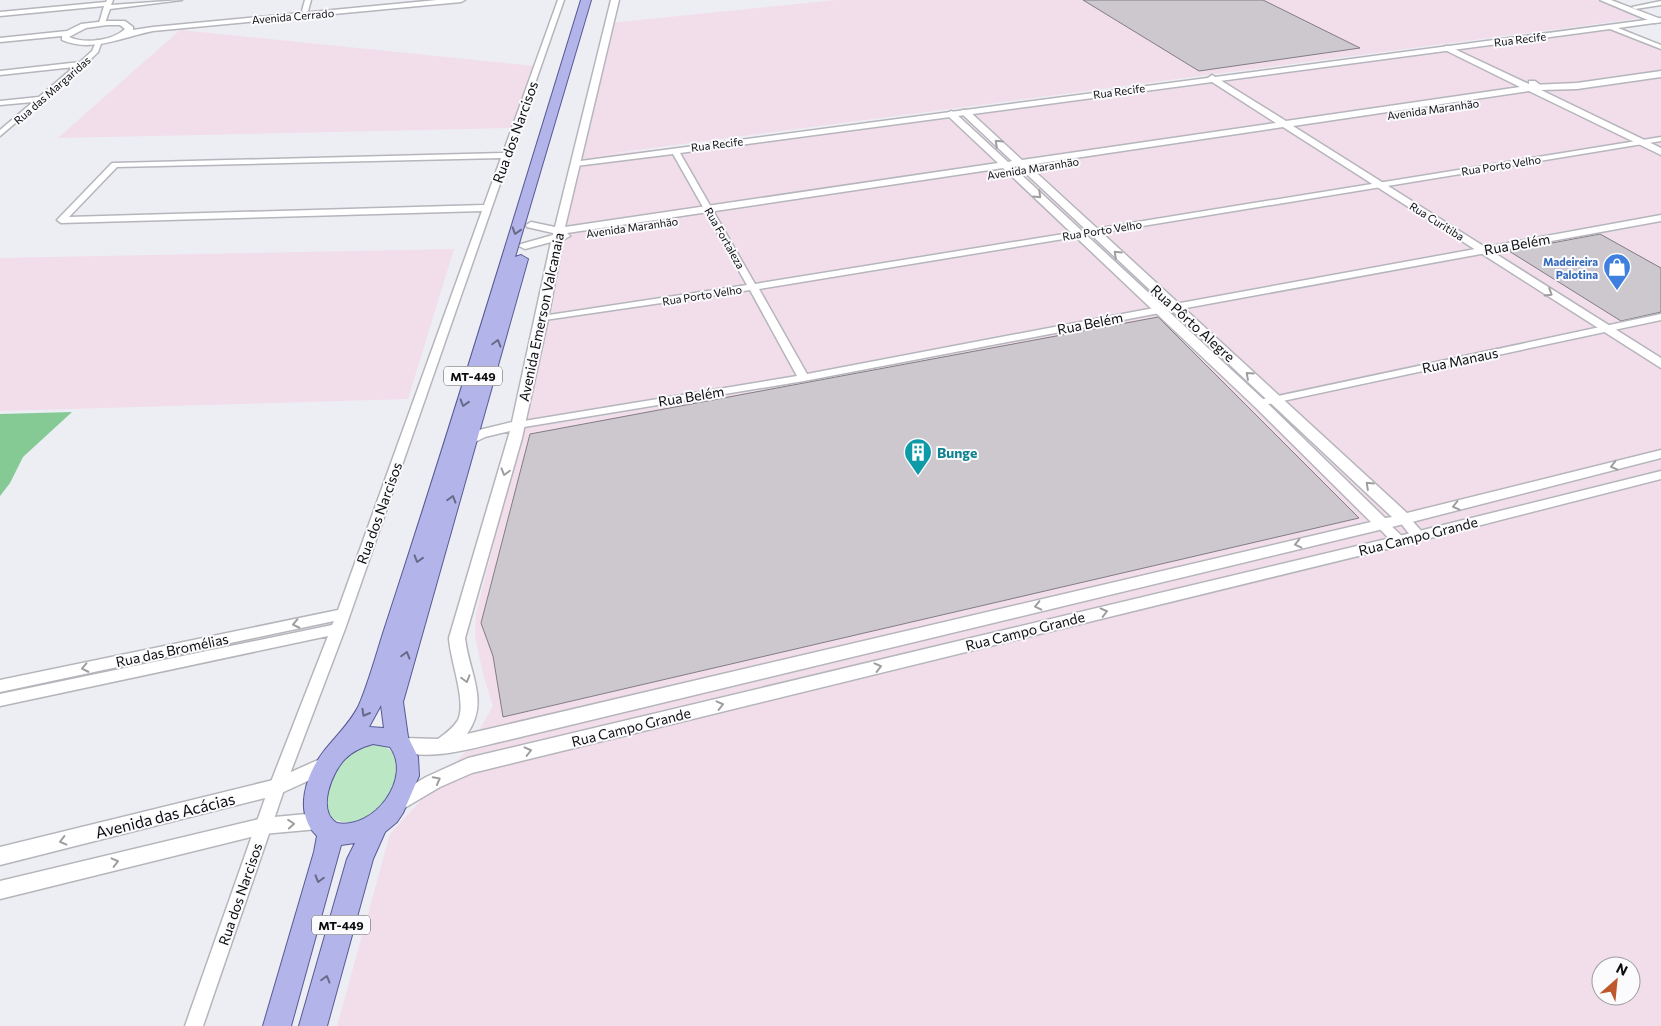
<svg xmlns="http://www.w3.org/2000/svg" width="1661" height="1026" viewBox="0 0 1661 1026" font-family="Commissioner,sans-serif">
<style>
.industrial{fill:#f2ddeb;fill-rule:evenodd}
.green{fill:#bce7c4}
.forest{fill:#85ca94}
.building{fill:#ccc8ce;stroke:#817d83}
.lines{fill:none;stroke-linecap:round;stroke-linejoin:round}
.minor-casing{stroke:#b5b5bc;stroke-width:3}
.tertiary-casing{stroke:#b5b5bc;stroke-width:3}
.primary-casing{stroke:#585a94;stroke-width:2}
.minor{fill:#fff;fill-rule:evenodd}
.tertiary{fill:#fff;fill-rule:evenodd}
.primary{fill:#b3b5ea;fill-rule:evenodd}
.oneway{stroke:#9e9e9f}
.oneway2{stroke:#686987}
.labels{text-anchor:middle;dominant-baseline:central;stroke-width:4;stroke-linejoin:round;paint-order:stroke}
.far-street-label{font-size:11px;fill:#0c0d0f;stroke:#fbfbfe}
.far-shop-label{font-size:11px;font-weight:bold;fill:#366cbe;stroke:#fbfbfe;text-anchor:end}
.shield{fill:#fbfbfe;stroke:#545457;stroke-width:1}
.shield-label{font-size:12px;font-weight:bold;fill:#0c0d0f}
.street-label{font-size:14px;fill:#0c0d0f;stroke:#fbfbfe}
.culture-label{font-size:14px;font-weight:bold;fill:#0d838f;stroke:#fbfbfe;text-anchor:start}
.near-street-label{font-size:16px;fill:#0c0d0f;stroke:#fbfbfe}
</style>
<rect width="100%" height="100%" fill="#ededf4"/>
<path class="industrial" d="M836 0H1595L1641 18 599 155 682 147 1080 99 1610 29 1661 51V1026H337L390 834 469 748 493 706 483 674 475 636 476 614 520 439 561 237 610 23ZM1601 966H1631V996H1601Z
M180 30 535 66 512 128 58 138Z
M454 249 408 399 0 411V258Z"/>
<path class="green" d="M374 745C381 746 389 747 394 754 403 768 389 800 378 811 365 825 335 828 324 810 330 776 336 752 374 745Z"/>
<path class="forest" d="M72 412 23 457 10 483 0 496V414Z"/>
<path class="building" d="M1083 0H1263L1360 48 1199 71Z
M1600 234 1661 268V312L1621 321 1509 251Z
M1158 317 1359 518 503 717 493 656 481 623 530 434Z"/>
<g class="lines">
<g class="minor-casing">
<path id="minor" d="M107 0H113L111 5 182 0 110 9 105 23 102 25 99 23 104 6 0 16V12L106 2Z
M305 0H311L308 11 305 13 302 11Z
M558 0H564L345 629 285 787 203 1026H185L269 787 328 636 0 706V694L332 625 334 621 0 692V680L338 610 482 211 61 223 57 220 112 163H115L503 153ZM501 158 484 205 69 217 117 167Z
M1661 1V5L1635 9 1632 7Z
M1661 18V22L1618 28 1661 45V49L1610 29 680 153 755 284 1661 137V141L759 289 807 374 1175 304 1661 215V221L1175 310 804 381 518 428 512 425 518 422 797 376 750 290 538 321V317L542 316 747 285 673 154 576 166H573V162Z
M97 40 102 41 98 52 92 58 0 136V130L33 102 0 105V101L39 97 74 67 0 75V71L80 62 92 51Z
M1529 81H1535L1543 87 1536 89 1529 85Z
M1661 314V320L1259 406 1253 403 1259 400Z
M1404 515 1408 516 1423 533 1424 536 1423 539H1413L1400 522 1398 519Z
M1382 520 1386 521 1404 538 1405 541 1404 544H1394L1378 527 1376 524 1378 521Z"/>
</g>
<g class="tertiary-casing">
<path id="tertiary" d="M437 0H465L461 2 153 31C123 37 91 53 62 40V36L0 42V38L67 31 81 24 107 21H125L133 27V30L153 27ZM107 25H120L125 29C112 41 85 44 69 37L86 28Z
M611 0H619L565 227 998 163 948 116 946 114 951 111 954 112 1008 162 1012 161 962 114V110H968L1022 160 1276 123 1209 80 1208 78 1212 75 1286 121 1520 87 1445 50V46H1448L1531 85 1577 83 1661 71V77L1577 89 1541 90 1661 148V155L1529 91 1293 126 1661 358V368L1283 127 1028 165 1407 513 1661 450V458L1404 524 508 740C472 748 432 762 395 750L393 745 395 740 402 738 438 739C445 734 453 728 458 720 467 702 450 660 449 638L510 431 485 437 469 445 462 441 475 431 512 422 551 242 525 249 519 246 521 244 553 235V233L527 227 526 225 531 222 555 227ZM1018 166 1392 517 1385 518 1264 400 1013 167ZM1003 168 1254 406 1371 522 467 734C490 701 469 674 465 638L522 438 548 319 563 240 570 236 567 233Z
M1600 0H1611L1661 19V22L1655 23Z
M1661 471V479L1399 546 472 773 440 787 396 813 389 811 386 805 389 799 426 777 468 758 1399 536Z
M327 756 334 759 336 764 334 769 277 795 0 865V847L273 780Z
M318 813 325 815 328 821 325 827 318 829 263 834 0 899V881L263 818Z"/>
</g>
<g class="primary-casing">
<path id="primary" d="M581 0H591L515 257 521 255 528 259 403 702 408 737 418 757 419 776 403 813 397 822 385 832 373 859 327 1026H299L347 859 355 843 341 845 291 1026H263L314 852 317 836C293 813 306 774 324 751 336 736 351 722 359 705 370 679 377 651 386 624 454 417 517 208 581 0ZM381 705 384 728 369 727ZM373 744 390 747C413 778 374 830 337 823 316 811 332 772 345 759 353 751 362 747 373 744Z"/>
</g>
<use href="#minor" class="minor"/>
<use href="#tertiary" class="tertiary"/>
<use href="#primary" class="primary"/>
</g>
<defs><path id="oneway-chevron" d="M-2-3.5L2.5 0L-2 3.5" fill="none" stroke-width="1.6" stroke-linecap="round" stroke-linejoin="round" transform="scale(1.25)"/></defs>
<g class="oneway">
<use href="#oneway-chevron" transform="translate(998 143) rotate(-137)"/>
<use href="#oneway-chevron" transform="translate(1038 195) rotate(44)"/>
<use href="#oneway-chevron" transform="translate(1117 254) rotate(-137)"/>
<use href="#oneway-chevron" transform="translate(1549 293) rotate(32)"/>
<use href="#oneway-chevron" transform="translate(1249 375) rotate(-138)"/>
<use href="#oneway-chevron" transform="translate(1614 466) rotate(166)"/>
<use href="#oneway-chevron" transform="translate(505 472) rotate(106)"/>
<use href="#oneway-chevron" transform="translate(1369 485) rotate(-137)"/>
<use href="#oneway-chevron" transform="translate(1456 506) rotate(166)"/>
<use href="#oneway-chevron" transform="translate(1298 544) rotate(167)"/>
<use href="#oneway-chevron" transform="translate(1038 606) rotate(167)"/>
<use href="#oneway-chevron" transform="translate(1104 612) rotate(-14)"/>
<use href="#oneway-chevron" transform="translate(296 624) rotate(168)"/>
<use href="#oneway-chevron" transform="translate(878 667) rotate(-14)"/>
<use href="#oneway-chevron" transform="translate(85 668) rotate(168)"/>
<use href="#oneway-chevron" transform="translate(466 679) rotate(74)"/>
<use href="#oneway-chevron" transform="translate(720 705) rotate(-14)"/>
<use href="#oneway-chevron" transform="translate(528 751) rotate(-14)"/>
<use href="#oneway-chevron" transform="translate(437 780) rotate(-28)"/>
<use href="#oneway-chevron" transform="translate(291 824) rotate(-5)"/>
<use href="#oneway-chevron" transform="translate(63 841) rotate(166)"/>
<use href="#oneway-chevron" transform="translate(115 862) rotate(-14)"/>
</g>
<g class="oneway2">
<use href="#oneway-chevron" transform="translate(516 231) rotate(107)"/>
<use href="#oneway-chevron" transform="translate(497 343) rotate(-74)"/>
<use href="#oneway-chevron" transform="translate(464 403) rotate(107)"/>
<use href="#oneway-chevron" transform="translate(452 499) rotate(-74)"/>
<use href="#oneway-chevron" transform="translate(418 559) rotate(107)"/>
<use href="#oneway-chevron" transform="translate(406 655) rotate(-74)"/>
<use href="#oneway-chevron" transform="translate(365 713) rotate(120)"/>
<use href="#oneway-chevron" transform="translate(319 879) rotate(106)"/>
<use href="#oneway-chevron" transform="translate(326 979) rotate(-74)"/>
</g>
<defs>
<g id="shop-pin" transform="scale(1.4375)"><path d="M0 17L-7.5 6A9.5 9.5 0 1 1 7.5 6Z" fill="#3f7fe0" stroke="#fbfbfe"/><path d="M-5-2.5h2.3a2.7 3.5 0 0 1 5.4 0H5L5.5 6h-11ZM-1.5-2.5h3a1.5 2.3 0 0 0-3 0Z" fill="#fff"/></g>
<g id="building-pin" transform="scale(1.4375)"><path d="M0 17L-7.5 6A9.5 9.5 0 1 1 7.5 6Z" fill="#0f9aa8" stroke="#fbfbfe"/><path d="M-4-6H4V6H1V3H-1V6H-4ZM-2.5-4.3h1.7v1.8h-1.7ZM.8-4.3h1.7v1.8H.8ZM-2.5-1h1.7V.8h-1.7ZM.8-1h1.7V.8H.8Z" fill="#fff"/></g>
</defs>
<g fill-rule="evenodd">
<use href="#shop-pin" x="1617" y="267"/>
<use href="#building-pin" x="918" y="452"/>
</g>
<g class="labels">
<g class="far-street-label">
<text transform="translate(293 16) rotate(-5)">Avenida Cerrado</text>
<text transform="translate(1520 39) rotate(-7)">Rua Recife</text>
<text transform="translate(52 90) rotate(-41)">Rua das Margaridas</text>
<text transform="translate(1119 91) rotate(-8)">Rua Recife</text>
<text transform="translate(1433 109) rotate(-8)">Avenida Maranhão</text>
<text transform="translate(717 144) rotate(-7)">Rua Recife</text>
<text transform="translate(1501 165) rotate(-9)">Rua Porto Velho</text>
<text transform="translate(1033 168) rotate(-9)">Avenida Maranhão</text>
<text transform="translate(1437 221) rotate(32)">Rua Curitiba</text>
<text transform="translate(632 227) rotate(-8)">Avenida Maranhão</text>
<text transform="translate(1102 230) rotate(-9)">Rua Porto Velho</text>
<text transform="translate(725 238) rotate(60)">Rua Fortaleza</text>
<text transform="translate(702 295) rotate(-9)">Rua Porto Velho</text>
</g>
<g class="far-shop-label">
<text x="1598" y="261">Madeireira<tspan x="1598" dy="13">Palotina</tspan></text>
</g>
<g class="shield">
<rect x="444" y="366.5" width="58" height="19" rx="4"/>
<rect x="312" y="915.5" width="58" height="19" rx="4"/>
</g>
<g class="shield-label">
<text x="473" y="376">MT-449</text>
<text x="341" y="925">MT-449</text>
</g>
<g class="street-label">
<text transform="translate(515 132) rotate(-70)">Rua dos Narcisos</text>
<text transform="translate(1517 244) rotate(-10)">Rua Belém</text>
<text transform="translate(541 317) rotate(-78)">Avenida Emerson Valcanaia</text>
<text transform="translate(1090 323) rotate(-11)">Rua Belém</text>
<text transform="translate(1193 323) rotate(42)">Rua Pôrto Alegre</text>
<text transform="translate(1460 360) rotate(-12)">Rua Manaus</text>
<text transform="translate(691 396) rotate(-9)">Rua Belém</text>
<text transform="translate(379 513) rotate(-70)">Rua dos Narcisos</text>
<text transform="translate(1418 536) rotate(-14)">Rua Campo Grande</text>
<text transform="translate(1025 631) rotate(-14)">Rua Campo Grande</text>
<text transform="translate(172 650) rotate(-12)">Rua das Bromélias</text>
<text transform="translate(631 727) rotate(-14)">Rua Campo Grande</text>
<text transform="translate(240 894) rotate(-71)">Rua dos Narcisos</text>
</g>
<g class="culture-label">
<text x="937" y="452">Bunge</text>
</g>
<g class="near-street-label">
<text transform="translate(165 815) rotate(-14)">Avenida das Acácias</text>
</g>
</g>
<g transform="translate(1616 981) rotate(27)"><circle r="24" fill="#fbfbfe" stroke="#9b9c9e"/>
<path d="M0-4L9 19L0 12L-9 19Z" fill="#be572c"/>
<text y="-8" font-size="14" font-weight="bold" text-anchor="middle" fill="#0c0d0f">N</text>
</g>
</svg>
